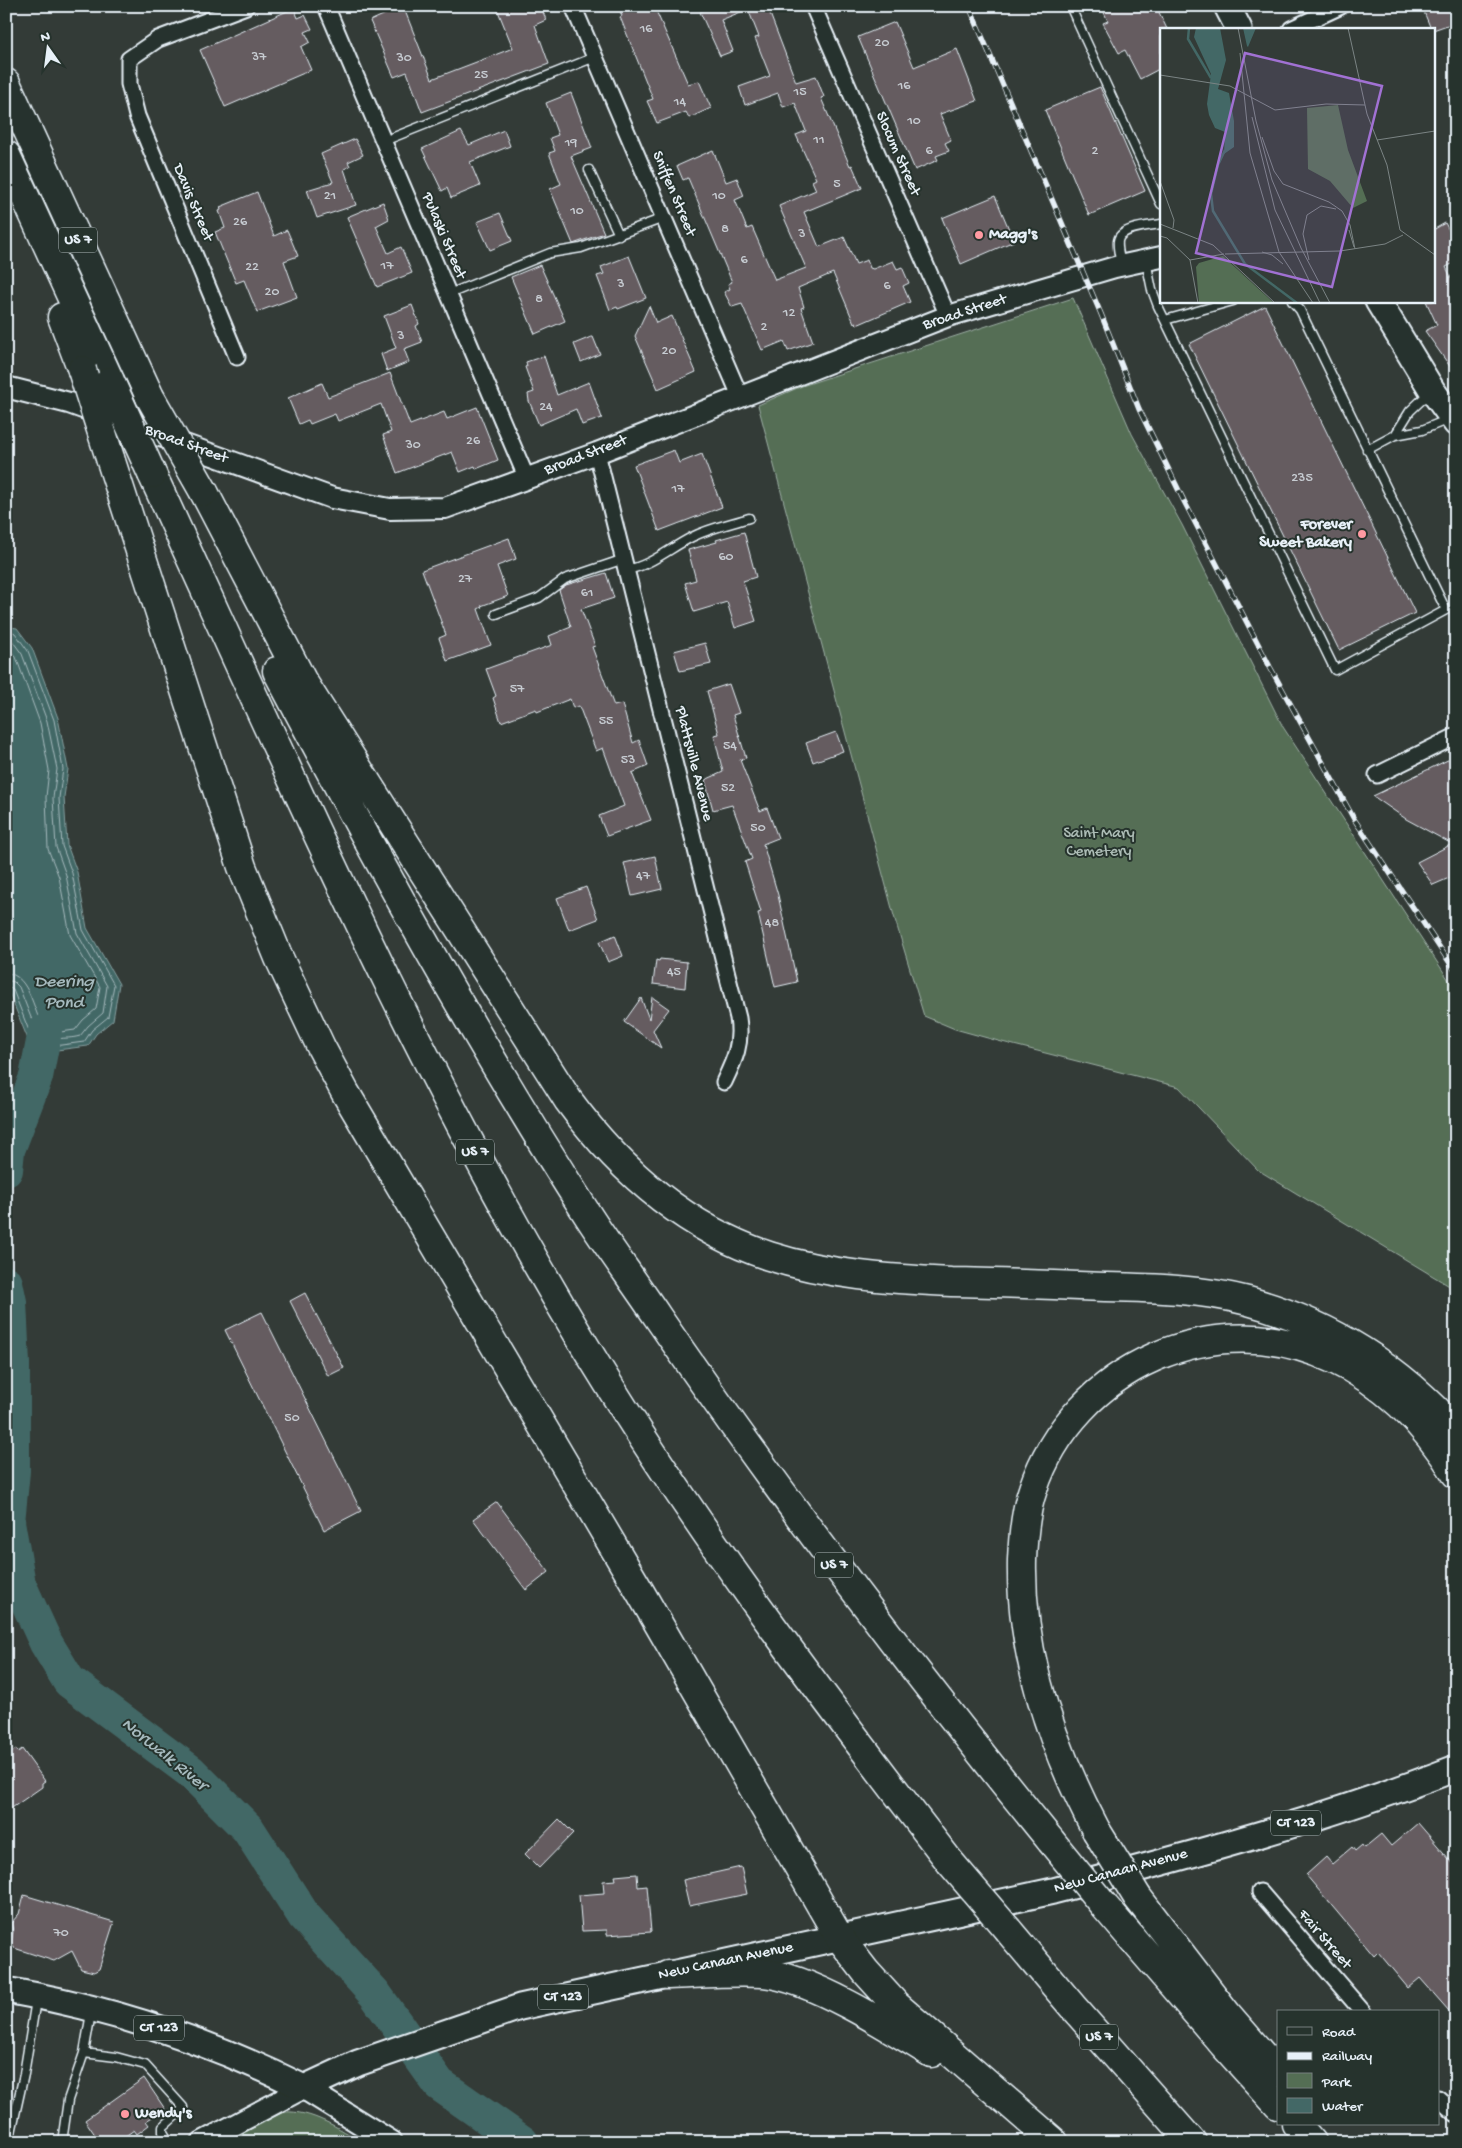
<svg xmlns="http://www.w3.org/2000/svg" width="1462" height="2148" viewBox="0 0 1462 2148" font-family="'Gochi Hand',sans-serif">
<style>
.green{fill:#546e54;stroke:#9eb0a6}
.water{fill:#436866;stroke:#859fa0}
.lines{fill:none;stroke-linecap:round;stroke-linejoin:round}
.shore{stroke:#a6babe;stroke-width:1}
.river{stroke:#436866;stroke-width:34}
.building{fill:#655c61;stroke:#e8f1f8}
.service-casing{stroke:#e8f1f8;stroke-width:11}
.minor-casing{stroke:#e8f1f8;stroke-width:19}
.tertiary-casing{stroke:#e8f1f8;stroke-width:24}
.secondary-casing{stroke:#e8f1f8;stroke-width:26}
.primary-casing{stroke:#e8f1f8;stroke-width:29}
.motorway-casing{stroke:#e8f1f8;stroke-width:31}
.service{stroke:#26332d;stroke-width:8}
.minor{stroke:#26332d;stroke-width:15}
.tertiary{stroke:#26332d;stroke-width:20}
.secondary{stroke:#26332d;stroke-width:22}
.primary{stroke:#26332d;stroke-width:25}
.motorway{stroke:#26332d;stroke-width:28}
.rail-casing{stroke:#e8f1f8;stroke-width:5.5}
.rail{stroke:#26332d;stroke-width:4;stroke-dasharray:11;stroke-linecap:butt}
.motorway-bridge-casing{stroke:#e8f1f8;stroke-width:31;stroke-linecap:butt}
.motorway-bridge{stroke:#26332d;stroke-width:28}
.poi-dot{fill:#ff9aa2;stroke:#26332d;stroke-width:2}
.labels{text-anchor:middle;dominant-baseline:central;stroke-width:4;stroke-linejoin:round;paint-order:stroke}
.number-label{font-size:14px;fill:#c7ccd2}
.shield{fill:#26332d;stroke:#aeb8bb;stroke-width:1}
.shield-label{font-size:15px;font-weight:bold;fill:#e8f1f8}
.street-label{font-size:16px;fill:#e8f1f8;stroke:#26332d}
.poi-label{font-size:16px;font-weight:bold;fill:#e8f1f8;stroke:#26332d;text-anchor:start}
.park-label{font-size:16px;fill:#adbdb6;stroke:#26332d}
.water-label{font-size:18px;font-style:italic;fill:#a6babe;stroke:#26332d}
.inset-river{fill:none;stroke:#436866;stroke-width:2.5}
.inset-road{fill:none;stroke:#7b8484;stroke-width:1}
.view{fill:#a171d3;fill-opacity:0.15;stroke:#a171d3;stroke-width:2.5}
.inset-edge{fill:none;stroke:#e8f1f8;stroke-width:2.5}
</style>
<rect width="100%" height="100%" fill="#333b37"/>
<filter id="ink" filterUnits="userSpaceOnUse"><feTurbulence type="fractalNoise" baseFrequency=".02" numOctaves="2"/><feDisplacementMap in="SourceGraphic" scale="10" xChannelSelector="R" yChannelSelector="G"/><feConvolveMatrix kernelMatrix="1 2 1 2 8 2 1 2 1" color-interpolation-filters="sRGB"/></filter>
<g filter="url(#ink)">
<path class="green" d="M1073 298 1132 434 1182 525 1283 727 1456 991V1290L1258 1170 1179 1087 1002 1042 955 1029 924 1016 894 916 758 405 802 386Z
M284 2112C312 2110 339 2129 363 2142H228L257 2124Z"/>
<path class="water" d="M6 619 10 627 17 628 32 648 58 718 68 769 64 797 67 845 77 872 87 928 119 984 113 1020 96 1034 88 1046 57 1050 51 1062 36 1077 25 1067 29 1042 6 985Z"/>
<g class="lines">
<path class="shore" d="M6 629 15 633 28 651 54 720 63 769 59 798 62 846 72 873 83 930 114 985 108 1017 92 1030 84 1042 54 1046 47 1059 36 1069 30 1064 33 1041 13 990 6 986
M6 637 11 639 22 654 47 721 57 769 53 798 56 847 66 875 77 933 107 986 103 1013 88 1026 80 1036C63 1041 53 1033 43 1052H40L39 1038 19 987 14 982 6 980
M6 645 16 657 40 723 49 770 46 797 48 849 59 877 70 935 100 987 96 1009 83 1020 75 1030 46 1034C34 1016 31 974 6 973"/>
<path class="river" d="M6 1170 8 1150 36 1077 45 1031
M6 1283 10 1302 13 1364V1471L8 1522 19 1584 46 1643 69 1681 191 1772 248 1829 304 1916 375 1994 439 2084 522 2142"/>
</g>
<path class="building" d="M496 6H541L546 20 535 25 549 64 422 112 407 72 394 77 370 21 401 7 405 11 432 79 513 48Z
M618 6H654L688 84 699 81 711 108 689 118 686 112 657 123 647 101 653 99 620 17 622 16Z
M714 6H767L796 82 816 76 824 97 821 98 850 166 852 165 862 188 804 212 819 247 844 237 856 264 867 260 870 268 873 269 893 261 897 269 902 267 909 283 903 286 910 302 857 325 856 322 854 323 833 273 798 288 804 307 801 308 813 342 788 351 784 341 762 350 742 304 732 307 724 292 730 289 728 284 732 282 688 178 683 180 677 166 713 150 726 182 737 178 744 196 735 200 747 229 752 227 775 280 806 268 779 206 816 190 812 181 816 179 796 135 806 131 795 103 783 107 778 93 745 105 739 87 770 76 755 38 759 37 748 9 721 20 733 51 720 56 700 12Z
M1101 6H1156L1167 29H1161V68L1140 79 1125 50 1119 53 1103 23 1108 21Z
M1438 6H1456V22L1433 30 1431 29 1424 12Z
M294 8 298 18 305 15 312 29 305 32 310 42 301 47 311 70 225 107 200 50Z
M895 22 914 67 957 49 977 101 940 114 951 140 945 143 949 151 936 156 938 160 915 170 858 37Z
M1100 87 1145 191 1089 215 1045 110Z
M571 93 592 148 571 156 604 233 573 244 550 189 561 184 549 153 555 151 550 138 558 135 546 103Z
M504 130 510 146 470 162 480 186 451 198 447 188 442 191 422 149 461 131 469 145Z
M355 139 363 155 348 162 350 166 344 169 356 205 317 218 307 190 333 182 321 154Z
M257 192 274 236 287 230 298 256 284 261 297 297 257 312 244 280 236 283 215 232 225 228 219 211 221 210 220 207Z
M995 196 1014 241 961 264 942 218Z
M383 202 389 219 376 226 388 253 401 247 412 273 377 287 347 217Z
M500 213 512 241 490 250 477 222Z
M1445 223 1456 243V262L1446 267 1456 288V375L1425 331 1437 325 1426 301H1433V230Z
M629 256 646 298 618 309 617 307 610 310 597 276 604 274 601 267Z
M540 265 565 321 535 334 511 277Z
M412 305 419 324 416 326 422 342 404 349 409 362 387 371 381 354 396 348 384 316Z
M649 306 656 323 672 316 696 372 658 389 635 336Z
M1265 306 1415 613 1339 650 1189 344Z
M591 337H593L600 354 581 362 574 344Z
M544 356 557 395 589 382 602 418 582 425 576 409 539 425 529 401 528 394 534 392 525 367 527 366 526 362Z
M390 373 410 425 444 412 447 419 477 407 498 460 476 469 475 466 460 472 452 452 397 473 383 435 391 432 381 404 338 421 335 414 310 424 308 420 299 424 288 398 322 383 328 397Z
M674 450 679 463 702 454 722 507 659 531 634 465Z
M744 532 756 577 743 581 756 621 735 628 727 602 694 612 685 583 696 580 688 550 717 542 716 540Z
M509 538 516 559 497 566 508 596 481 606 482 607 478 609 491 645 447 661 439 638 446 635 422 570Z
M606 573 614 598 581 609 595 646 592 647 614 706 622 704 633 743 639 740 648 766 632 773 651 820 607 836 599 816 624 806 603 748 596 751 579 706 573 708 570 699 537 712 536 709 501 722 493 698 496 696 486 669 552 645 549 636 571 627 559 590 566 585Z
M705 643 711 664 680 671 674 651Z
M729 684 739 713 733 715 746 758 740 760 760 811 767 808 778 838 763 844 778 895 797 982 775 987 758 913 761 912 745 862 752 859 732 805 713 810 705 780 723 772 714 735 719 734 707 691Z
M836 732 843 751 813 762 806 743Z
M1456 756V875L1433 885 1417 862 1452 844 1406 819 1373 796Z
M655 856 662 889 632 896 624 863Z
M586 887 598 919 569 930 557 898Z
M615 935 623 956 608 962 599 942Z
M660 959 687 962 685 988 653 984 656 960 659 961Z
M652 997 669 1009 653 1030 661 1048 624 1022 641 998 649 1019Z
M305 1293 344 1368 328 1376 290 1301Z
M262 1312 361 1511 324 1530 225 1330Z
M497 1502 549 1572 526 1590 473 1519Z
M16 1749 18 1752 22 1749 45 1781 42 1783V1787L6 1812V1756Z
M559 1819 573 1833 539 1868 525 1854Z
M1418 1823 1456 1867V2019L1420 1978 1408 1988 1378 1952 1374 1956 1306 1875 1326 1857 1332 1864 1352 1847 1355 1851 1362 1845 1364 1848 1381 1834 1391 1846Z
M741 1867 747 1894 689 1906 683 1880Z
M637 1874 638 1887 647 1886 651 1932 607 1935V1930L582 1931 579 1895 604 1893 603 1881 616 1880 615 1876Z
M24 1895 114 1922 99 1969 94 1972 81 1969 72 1951 54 1961 14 1948 11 1943 13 1931 11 1923 19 1914Z
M144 2078 165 2109 146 2121 149 2125 137 2134 134 2130 117 2142H100L85 2120Z"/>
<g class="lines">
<g class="service-casing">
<path id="service" d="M1070 6 1161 204
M384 141 595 57
M589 170 619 235
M1146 261 1152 290 1158 306 1335 670 1446 610 1300 310 1292 301
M1121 265C1120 258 1117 248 1118 241 1120 227 1150 226 1161 224
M449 294 550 253 581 248 664 218
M1165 320 1233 301
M1429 393 1410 411 1395 435 1422 430 1449 419
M1367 450 1395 435
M626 570C650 566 670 548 692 537 710 528 730 524 749 518
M496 614 539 598 565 579 624 559
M84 2053 116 2057 145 2065 183 2107V2109L163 2127V2132L169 2142
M9 2142 24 2074 36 2000
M62 2142 68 2100 84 2053 91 2013"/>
</g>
<g class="minor-casing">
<path id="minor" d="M326 6 527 479
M573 6 740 396
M813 6 948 316
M1291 29 1341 6
M237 357 137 116 129 84V59L158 39 246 6
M597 453 738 1018C742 1044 735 1059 724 1082
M1377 775 1456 736
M1260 1892 1363 2012
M1438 2098 1456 2114"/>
</g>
<g class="tertiary-casing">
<path id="tertiary" d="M6 387 69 403 332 498 390 509 445 508 597 453 948 316 1115 267 1161 257
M202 2142 304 2088"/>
</g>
<g class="secondary-casing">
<path id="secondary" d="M304 2088 391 2142"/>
</g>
<g class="primary-casing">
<path id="primary" d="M1227 6 1239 29
M1378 301 1432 390 1456 423
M6 1990C110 2008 210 2041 304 2088L358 2063 520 2007 1053 1891C1189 1856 1325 1819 1456 1768"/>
</g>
<g class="motorway-casing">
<path id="motorway" d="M6 83 150 397
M6 155 110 381
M62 317 82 370
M110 458 242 867 279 958 321 1047 345 1092 639 1590 839 1937 866 1972 896 2005 1054 2142
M152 474C287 767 415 1065 582 1341 692 1524 820 1694 950 1862
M204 492 302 680 568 1100C620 1171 685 1228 769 1256 828 1275 890 1279 951 1282 1002 1283 1054 1285 1105 1287 1152 1288 1202 1289 1248 1301 1329 1323 1401 1368 1456 1431
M277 671C375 857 476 1041 589 1217 611 1251 635 1283 657 1316 781 1497 913 1671 1051 1841
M1096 1830C1052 1747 1020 1655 1022 1560 1023 1536 1025 1511 1033 1489 1074 1367 1215 1303 1333 1359 1385 1383 1426 1425 1456 1474
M1138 1898 1227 2014 1278 2073
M1105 1907 1223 2044 1278 2105
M1008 1930 1073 2007 1192 2142
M668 1975C699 1974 732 1971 763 1973 810 1977 891 2028 931 2053
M1296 2124 1312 2142"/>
</g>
<use href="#service" class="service"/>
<use href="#minor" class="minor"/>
<use href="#tertiary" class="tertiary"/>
<use href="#secondary" class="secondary"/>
<use href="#primary" class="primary"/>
<use href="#motorway" class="motorway"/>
<g class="rail-casing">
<path id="rail" d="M969 6 1101 314 1139 409 1184 501 1270 667 1354 819 1456 972"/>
</g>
<use href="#rail" class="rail"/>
<g class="motorway-bridge-casing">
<path id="motorway-bridge" d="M82 370 110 458
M110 381 152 474
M150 397 204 492
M1096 1830 1138 1898
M1051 1841 1105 1907
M950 1862 1008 1930"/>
</g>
<use href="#motorway-bridge" class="motorway-bridge"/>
</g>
</g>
<g class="poi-dot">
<circle cx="979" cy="235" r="5"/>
<circle cx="1362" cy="534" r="5"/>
<circle cx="125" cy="2114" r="5"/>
</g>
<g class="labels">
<g class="number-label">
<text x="646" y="29">16</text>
<text x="882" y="43">20</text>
<text x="259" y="57">37</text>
<text x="404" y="58">30</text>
<text x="481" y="75">25</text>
<text x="904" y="86">16</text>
<text x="800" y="92">15</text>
<text x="680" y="102">14</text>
<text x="914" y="121">10</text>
<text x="819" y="140">11</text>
<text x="571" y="143">19</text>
<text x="929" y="151">6</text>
<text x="1095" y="151">2</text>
<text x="837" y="184">5</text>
<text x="330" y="196">21</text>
<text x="719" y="196">10</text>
<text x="577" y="211">10</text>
<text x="240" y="222">26</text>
<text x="725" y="229">8</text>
<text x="802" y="234">3</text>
<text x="744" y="260">6</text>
<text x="387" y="266">17</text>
<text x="252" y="267">22</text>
<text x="621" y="284">3</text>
<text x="887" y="286">6</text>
<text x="272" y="292">20</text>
<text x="539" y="299">8</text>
<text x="789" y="313">12</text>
<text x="764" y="327">2</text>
<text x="401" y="336">3</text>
<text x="669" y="351">20</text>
<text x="546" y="407">24</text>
<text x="473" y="441">26</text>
<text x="413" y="445">30</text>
<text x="1302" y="478">235</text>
<text x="678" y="489">17</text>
<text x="726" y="557">60</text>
<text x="465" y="579">27</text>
<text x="587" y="593">61</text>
<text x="517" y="689">57</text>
<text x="606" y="721">55</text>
<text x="730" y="746">54</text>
<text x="628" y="760">53</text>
<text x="728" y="788">52</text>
<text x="758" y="828">50</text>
<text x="643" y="876">47</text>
<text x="772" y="923">48</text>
<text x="674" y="972">45</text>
<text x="292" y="1418">50</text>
<text x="61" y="1933">70</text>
</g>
<g class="shield">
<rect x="59" y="227.5" width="38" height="25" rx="4"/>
<rect x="456" y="1139.5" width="38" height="25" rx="4"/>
<rect x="815" y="1552.5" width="38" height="25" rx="4"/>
<rect x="1271" y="1810.5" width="50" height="25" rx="4"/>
<rect x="538" y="1984.5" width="50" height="25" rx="4"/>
<rect x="134" y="2015.5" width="50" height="25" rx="4"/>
<rect x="1080" y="2024.5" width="38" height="25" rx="4"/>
</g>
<g class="shield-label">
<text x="78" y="240">US 7</text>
<text x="475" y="1152">US 7</text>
<text x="834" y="1565">US 7</text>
<text x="1296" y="1823">CT 123</text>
<text x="563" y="1997">CT 123</text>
<text x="159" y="2028">CT 123</text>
<text x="1099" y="2037">US 7</text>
</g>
<g class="street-label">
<text transform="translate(897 154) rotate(66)">Slocum Street</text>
<text transform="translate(673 194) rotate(67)">Sniffen Street</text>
<text transform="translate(192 203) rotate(67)">Davis Street</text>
<text transform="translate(443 236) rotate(67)">Pulaski Street</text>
<text transform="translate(965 313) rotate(-18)">Broad Street</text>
<text transform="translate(186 445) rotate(20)">Broad Street</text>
<text transform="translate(586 456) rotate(-21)">Broad Street</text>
<text transform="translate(693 764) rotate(76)">Plattsville Avenue</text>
<text transform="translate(1121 1872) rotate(-15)">New Canaan Avenue</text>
<text transform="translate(1324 1940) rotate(49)">Fair Street</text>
<text transform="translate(726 1962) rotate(-12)">New Canaan Avenue</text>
</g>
<g class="poi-label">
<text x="989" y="235">Magg's</text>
<text x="1352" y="525" text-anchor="end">Forever<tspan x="1352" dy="18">Sweet Bakery</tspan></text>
<text x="135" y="2114">Wendy's</text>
</g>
<g class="park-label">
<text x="1099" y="834">Saint Mary<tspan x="1099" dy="18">Cemetery</tspan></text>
</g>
<g class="water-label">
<text x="64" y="982">Deering<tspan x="64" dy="21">Pond</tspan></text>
<text transform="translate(164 1755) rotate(39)">Norwalk River</text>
</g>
</g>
<g transform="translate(1160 28)">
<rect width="275" height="275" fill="#333b37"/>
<path d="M178 77 188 122 207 173 193 180 170 153 148 141 147 80ZM63 228 114 275H39L36 239 39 235Z" fill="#546e54"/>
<path d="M36 0H60L66 32 58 61 69 65 74 93V119L64 126 65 104 55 100 49 87 47 76 51 46 34 9ZM83 0H96L88 19 87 18Z" fill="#436866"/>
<path class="inset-river" d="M29 0 28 11 51 50M65 122 58 137 51 166 53 183 85 236 137 275"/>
<path class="inset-road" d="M78 0 96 93 112 152 141 220 170 275M188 0 207 86 227 137 240 202 275 227M80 25 90 125 119 224 153 275M0 47 70 58 115 82 166 76 205 77M92 89 115 182 160 275M102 109 114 143 123 156 169 174 182 183 190 197 195 221M217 112 275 103M0 153 14 192 13 200M0 196 53 217 115 275M189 202 194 219M0 208 7 210 30 232 64 226M102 224 112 227 123 236M65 226 180 223 225 216 243 207M30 232 38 275M149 232 143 206 147 187 161 178 176 181"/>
<path class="view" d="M85 25 222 58 172 259 36 225Z"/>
<rect width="275" height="275" class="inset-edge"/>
</g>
<rect width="1462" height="2148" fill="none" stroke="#26332d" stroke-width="25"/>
<rect x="12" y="12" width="1437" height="2123" fill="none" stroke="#e8f1f8" stroke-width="2" filter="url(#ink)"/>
<rect x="1277" y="2010" width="162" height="115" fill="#26332d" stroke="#747f7e"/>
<rect x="1287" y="2027" width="25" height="8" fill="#26332d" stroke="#747f7e"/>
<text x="1322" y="2036" font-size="15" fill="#e8f1f8">Road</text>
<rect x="1287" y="2052" width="25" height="8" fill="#e8f1f8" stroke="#747f7e"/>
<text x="1322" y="2060" font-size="15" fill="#e8f1f8">Railway</text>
<rect x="1287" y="2073" width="25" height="15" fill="#546e54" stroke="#747f7e"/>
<text x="1322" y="2086" font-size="15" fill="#e8f1f8">Park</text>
<rect x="1287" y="2098" width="25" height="15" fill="#436866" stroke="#747f7e"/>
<text x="1322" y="2110" font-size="15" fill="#e8f1f8">Water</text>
<g transform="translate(48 48) rotate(346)" stroke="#26332d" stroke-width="4" paint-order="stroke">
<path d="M0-4L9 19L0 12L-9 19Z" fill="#e8f1f8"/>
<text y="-8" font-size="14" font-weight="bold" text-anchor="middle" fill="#e8f1f8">N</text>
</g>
</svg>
